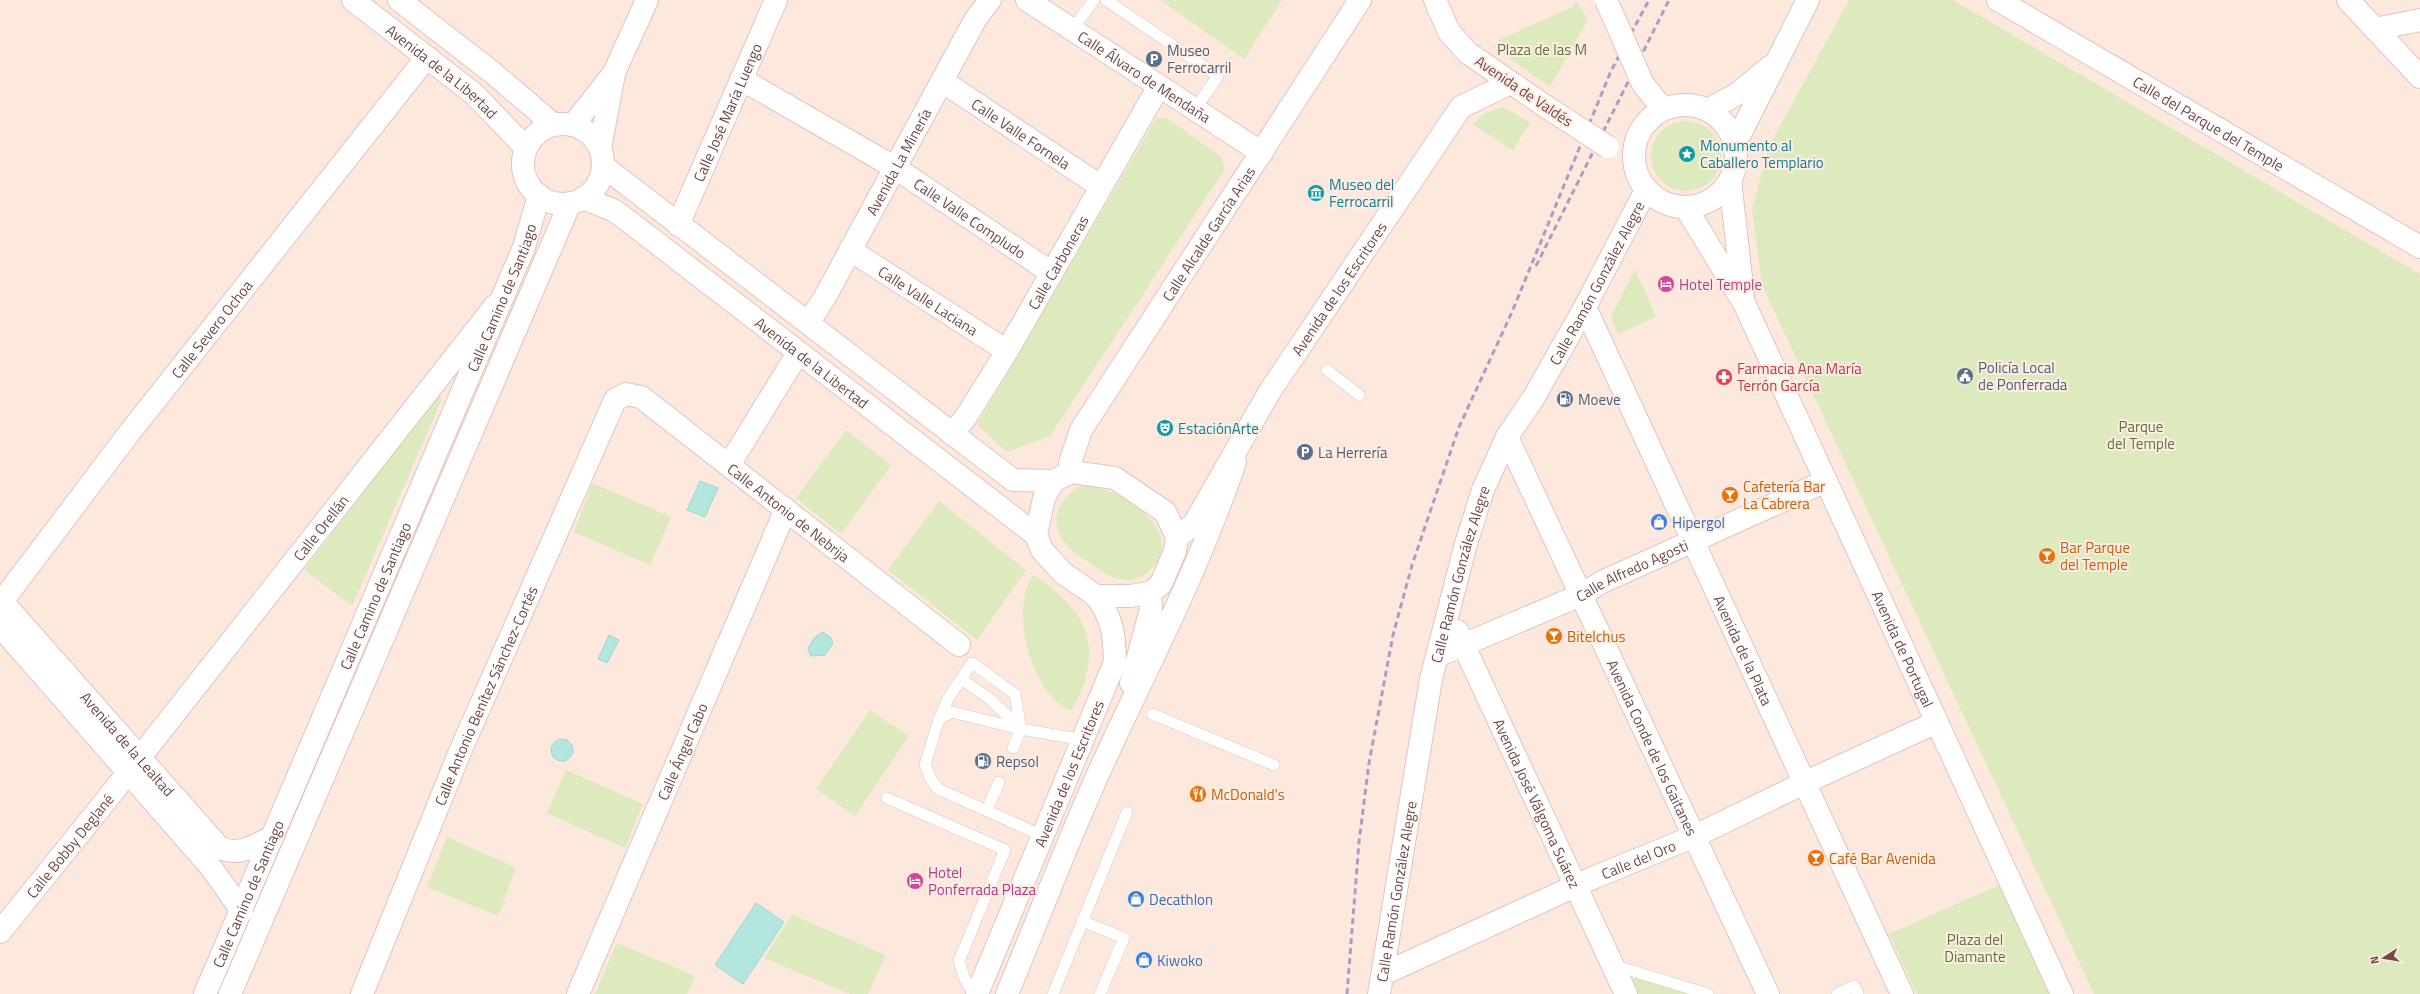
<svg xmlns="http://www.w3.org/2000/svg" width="2420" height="994" viewBox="0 0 2420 994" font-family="'Titillium Web',sans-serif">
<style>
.green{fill:#dceabd}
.water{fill:#b3e6df;stroke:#99d8d0}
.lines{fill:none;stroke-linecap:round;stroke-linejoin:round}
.service-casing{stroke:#e2c4bd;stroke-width:12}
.minor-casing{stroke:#e2c4bd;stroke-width:24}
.tertiary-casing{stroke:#e2c4bd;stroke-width:24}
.secondary-casing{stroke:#e7c2ba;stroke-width:24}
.service{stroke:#fff;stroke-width:11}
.minor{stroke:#fff;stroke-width:22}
.tertiary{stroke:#fff;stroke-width:22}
.secondary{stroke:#fff;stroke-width:22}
.rail{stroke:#a89ec5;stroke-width:3;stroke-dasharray:6 4;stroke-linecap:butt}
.secondary-bridge-casing{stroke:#e7c2ba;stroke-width:24;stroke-linecap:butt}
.secondary-bridge{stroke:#fff;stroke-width:22}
.labels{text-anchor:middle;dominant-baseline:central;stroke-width:4;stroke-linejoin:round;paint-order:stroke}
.park-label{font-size:15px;fill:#5c733c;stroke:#ffede4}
.service-label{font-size:15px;fill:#4e5e75;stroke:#ffede4;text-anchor:start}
.street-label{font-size:15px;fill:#724946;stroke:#ffede4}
.culture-label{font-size:15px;fill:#0d838f;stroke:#ffede4;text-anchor:start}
.hotel-label{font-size:15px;fill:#b23c85;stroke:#ffede4;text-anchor:start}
.health-label{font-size:15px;fill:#be3a42;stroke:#ffede4;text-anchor:start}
.food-label{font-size:15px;fill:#c56008;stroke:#ffede4;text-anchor:start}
.shop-label{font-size:15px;fill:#366cbe;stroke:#ffede4;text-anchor:start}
</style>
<rect width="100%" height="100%" fill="#fde8de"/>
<path class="green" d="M1160 0H1282L1244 59Z
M1576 0 1588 19 1550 87 1494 47 1499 40 1574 6Z
M1849 0H1953L2420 274V994H2094L1762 285 1752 209 1769 146Z
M1503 107 1530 122 1513 151 1473 124 1483 114Z
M1167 118 1221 157 1225 169 1050 436 1007 452 977 425 1156 119Z
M1651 156a35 35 0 1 1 70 0a35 35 0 1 1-70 0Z
M1635 269 1656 317 1618 334 1611 317Z
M438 394 442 399 352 606 304 570Z
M846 430 891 465 841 534 796 498Z
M592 483 671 517 650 565 574 532Z
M1083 485C1118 486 1191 531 1149 571 1128 590 1106 575 1087 561 1079 556 1070 550 1064 542 1047 520 1061 495 1083 485Z
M939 501 1026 570 977 640 888 570Z
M1033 575C1072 600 1100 630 1085 680 1082 691 1076 701 1071 711 1031 694 1009 611 1033 575Z
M870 710 909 736 855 816 816 789Z
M566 770 643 804 625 848 547 813Z
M447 837 516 868 498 916 427 887Z
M1999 885 2050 994H1917L1889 934Z
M792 915 886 955 868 994H850L764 958Z
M617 943 695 976 687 994H595Z
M1638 976 1698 994H1639L1632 979Z"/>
<path class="water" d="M700 481 718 488 705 517 687 510Z
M823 632 831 638 833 643 825 655 811 656 808 649 814 638Z
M609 635 619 640 607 663 598 659Z
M551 750a11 11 0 1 1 22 0a11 11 0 1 1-22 0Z
M756 903 784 922 743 984 715 965Z"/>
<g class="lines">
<g class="service-casing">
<path id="service" d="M1106 0 1218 76 1195 109
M1071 31 1094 0
M1327 370 1359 395
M961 679 972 663 1015 694 1021 729 1013 748
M1152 714 1274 765
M939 719 949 697 961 679 990 699 1021 729 952 712 939 719 925 765 931 779 938 789 1043 836
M1021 729 1083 740
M887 798 1005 850 959 961 964 977 974 994
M987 810 999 782
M1082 921 1124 938 1100 994
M1613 965 1708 994
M1053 994 1127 812
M1837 994 1854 986 1858 994"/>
</g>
<g class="minor-casing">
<g id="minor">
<path id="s1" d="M1027 0 1262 153"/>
<path id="s2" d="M1998 0 2420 247"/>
<path d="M2348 0 2420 77"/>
<path d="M2375 29 2420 20"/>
<path id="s3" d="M741 79 894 167 1052 273"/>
<path id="s4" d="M942 81 1100 186"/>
<path id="s5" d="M678 225 776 0"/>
<path id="s6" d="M850 250 1007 351"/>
<path id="s7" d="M1585 307 1902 994"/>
<path id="s8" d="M808 323 825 297 975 20 990 0"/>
<path id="s9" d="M952 434 966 417 1007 351 1159 86"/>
<path id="s10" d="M1507 437 1768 994"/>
<path d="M729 465 798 353"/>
<path id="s11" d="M0 599 218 846C234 858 255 846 270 838"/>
<path id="s12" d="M0 604 130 432 427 57"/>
<path d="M0 626 210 866 242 911"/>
<path id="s13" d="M1457 631 1626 994"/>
<path id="s14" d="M1437 656 1581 595 1602 582 1826 481"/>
<path id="s15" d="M0 932 104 803 495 306"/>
<path id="s16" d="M1383 974 1595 877 1695 836 1804 783 1937 722"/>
<path id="s17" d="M362 994 459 754 615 400 626 394 641 397 959 645"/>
<path id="s18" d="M578 994 786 509"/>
<path id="s19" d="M1379 994 1431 679 1465 547 1483 490 1507 437 1534 397 1585 307 1646 190"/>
</g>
</g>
<g class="tertiary-casing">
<g id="tertiary">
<path d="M1708 110 1737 94 1771 66"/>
<path d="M573 125 614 73 647 0"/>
<path d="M1735 144 1808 0"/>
<path d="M600 148 614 74"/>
<path d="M1131 683 1151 609 1150 593"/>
<path id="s20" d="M977 994 1115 662C1114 632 1113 620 1096 596"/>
<path d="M1007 994C1043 907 1077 817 1118 731 1160 642 1203 557 1235 462"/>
</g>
</g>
<g class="secondary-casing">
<g id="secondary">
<path id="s21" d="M353 0 474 94 526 148"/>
<path d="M399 0 493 73 554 125"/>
<path d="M1435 0 1449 32 1468 53 1545 106"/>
<path d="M1643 84 1663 109"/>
<circle cx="1685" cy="156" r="51"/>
<circle cx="563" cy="164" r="40"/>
<path d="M603 166 1013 480 1053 481"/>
<path d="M1730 180 1743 296"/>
<path id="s22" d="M583 198 613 210 623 217 1036 535"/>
<path id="s23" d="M1686 208 1744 303 2062 994"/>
<path id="s24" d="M1072 472 1070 463 1081 430 1360 0"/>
<path d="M1072 472 1115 478 1165 512 1177 537 1175 551 1161 584 1150 593 1130 596H1096L1063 573 1042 550 1036 535 1044 498 1053 481Z"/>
<path id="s25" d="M1177 537 1194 524 1270 391 1461 107 1510 83"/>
<path id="s26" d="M205 994 524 247 539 195"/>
<path d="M230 994 570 203"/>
</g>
</g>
<use href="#service" class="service"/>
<use href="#minor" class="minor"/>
<use href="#tertiary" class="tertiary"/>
<use href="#secondary" class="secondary"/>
<path class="rail" d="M1536 266 1669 0
M1347 994 1359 842 1369 763 1393 635 1412 565 1459 427 1512 312 1611 71 1649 0"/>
<g class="secondary-bridge-casing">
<path id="secondary-bridge" d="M1606 0 1643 84
M1545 106 1608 147"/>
</g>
<use href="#secondary-bridge" class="secondary-bridge"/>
</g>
<defs>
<g id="parking-disc" transform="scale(0.9)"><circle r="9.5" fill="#5c6f8a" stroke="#ffede4"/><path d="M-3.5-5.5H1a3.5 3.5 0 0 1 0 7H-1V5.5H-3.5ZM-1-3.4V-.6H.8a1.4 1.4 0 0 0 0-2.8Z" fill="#fff"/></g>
<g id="sight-disc" transform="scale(0.9)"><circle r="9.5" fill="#0f9aa8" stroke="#ffede4"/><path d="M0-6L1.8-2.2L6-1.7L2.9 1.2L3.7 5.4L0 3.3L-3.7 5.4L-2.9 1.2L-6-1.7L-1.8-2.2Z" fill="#fff"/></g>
<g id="museum-disc" transform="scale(0.9)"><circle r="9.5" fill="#0f9aa8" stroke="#ffede4"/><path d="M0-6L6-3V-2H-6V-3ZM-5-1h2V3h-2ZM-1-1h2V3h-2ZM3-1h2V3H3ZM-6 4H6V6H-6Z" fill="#fff"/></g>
<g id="hotel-disc" transform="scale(0.9)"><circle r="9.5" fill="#d1479c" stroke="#ffede4"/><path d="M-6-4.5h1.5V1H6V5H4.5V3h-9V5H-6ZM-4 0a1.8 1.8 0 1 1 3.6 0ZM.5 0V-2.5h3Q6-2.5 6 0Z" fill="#fff"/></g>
<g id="civic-disc" transform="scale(0.9)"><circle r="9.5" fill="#5c6f8a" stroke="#ffede4"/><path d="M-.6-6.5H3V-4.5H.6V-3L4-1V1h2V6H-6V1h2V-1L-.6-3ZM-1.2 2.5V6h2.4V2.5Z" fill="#fff"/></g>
<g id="pharmacy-disc" transform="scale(0.9)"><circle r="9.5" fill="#e0444e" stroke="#ffede4"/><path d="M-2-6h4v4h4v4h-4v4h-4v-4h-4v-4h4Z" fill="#fff"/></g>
<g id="fuel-disc" transform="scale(0.9)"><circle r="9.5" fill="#5c6f8a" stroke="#ffede4"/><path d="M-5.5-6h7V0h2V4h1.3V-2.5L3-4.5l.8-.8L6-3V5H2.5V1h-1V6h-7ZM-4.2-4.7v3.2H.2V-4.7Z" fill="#fff"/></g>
<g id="theatre-disc" transform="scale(0.9)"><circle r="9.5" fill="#0f9aa8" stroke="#ffede4"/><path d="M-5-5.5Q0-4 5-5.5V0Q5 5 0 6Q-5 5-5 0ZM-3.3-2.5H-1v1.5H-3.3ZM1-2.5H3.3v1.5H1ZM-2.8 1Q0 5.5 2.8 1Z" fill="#fff"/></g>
<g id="bar-disc" transform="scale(0.9)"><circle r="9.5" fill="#e8710a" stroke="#ffede4"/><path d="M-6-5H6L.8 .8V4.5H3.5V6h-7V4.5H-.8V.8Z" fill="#fff"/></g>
<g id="shop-disc" transform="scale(0.9)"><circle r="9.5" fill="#3f7fe0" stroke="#ffede4"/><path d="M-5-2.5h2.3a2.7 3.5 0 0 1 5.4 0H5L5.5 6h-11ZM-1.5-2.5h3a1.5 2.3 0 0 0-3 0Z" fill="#fff"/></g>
<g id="restaurant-disc" transform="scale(0.9)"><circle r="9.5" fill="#e8710a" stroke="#ffede4"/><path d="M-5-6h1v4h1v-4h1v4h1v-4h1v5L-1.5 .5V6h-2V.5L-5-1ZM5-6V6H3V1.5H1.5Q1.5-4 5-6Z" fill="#fff"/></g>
</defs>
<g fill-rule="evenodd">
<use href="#parking-disc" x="1154" y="59"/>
<use href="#sight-disc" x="1687" y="154"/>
<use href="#museum-disc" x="1316" y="193"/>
<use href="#hotel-disc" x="1666" y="284"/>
<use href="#civic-disc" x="1965" y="376"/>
<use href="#pharmacy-disc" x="1724" y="377"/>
<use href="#fuel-disc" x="1565" y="399"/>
<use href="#theatre-disc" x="1165" y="428"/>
<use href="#parking-disc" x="1305" y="452"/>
<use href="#bar-disc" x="1730" y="495"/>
<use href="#shop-disc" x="1659" y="522"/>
<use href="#bar-disc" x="2047" y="556"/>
<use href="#bar-disc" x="1554" y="636"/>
<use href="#fuel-disc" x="983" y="761"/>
<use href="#restaurant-disc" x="1198" y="794"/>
<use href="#bar-disc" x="1816" y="858"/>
<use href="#hotel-disc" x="915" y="881"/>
<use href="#shop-disc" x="1136" y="899"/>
<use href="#shop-disc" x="1144" y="960"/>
</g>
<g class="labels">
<g class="park-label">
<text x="1542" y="49">Plaza de las M</text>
<text x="2141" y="426">Parque<tspan x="2141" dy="17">del Temple</tspan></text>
<text x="1975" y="939">Plaza del<tspan x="1975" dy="17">Diamante</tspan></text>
</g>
<g class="service-label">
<text x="1167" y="50">Museo<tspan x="1167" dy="17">Ferrocarril</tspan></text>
<text x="1978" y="367">Policía Local<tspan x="1978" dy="17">de Ponferrada</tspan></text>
<text x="1578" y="399">Moeve</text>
<text x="1318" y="452">La Herrería</text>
<text x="996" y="761">Repsol</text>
</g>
<g class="street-label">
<text stroke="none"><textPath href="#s21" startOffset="114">Avenida de la Libertad</textPath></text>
<text stroke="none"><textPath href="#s1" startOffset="140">Calle Álvaro de Mendaña</textPath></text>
<text transform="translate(1524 91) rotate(34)">Avenida de Valdés</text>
<text stroke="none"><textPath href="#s5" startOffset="123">Calle José María Luengo</textPath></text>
<text stroke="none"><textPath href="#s2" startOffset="244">Calle del Parque del Temple</textPath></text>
<text stroke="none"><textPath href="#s4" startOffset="95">Calle Valle Fornela</textPath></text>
<text stroke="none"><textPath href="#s8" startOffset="185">Avenida La Minería</textPath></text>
<text stroke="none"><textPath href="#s3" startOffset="268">Calle Valle Compludo</textPath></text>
<text stroke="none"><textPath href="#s24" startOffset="278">Calle Alcalde García Arias</textPath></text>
<text stroke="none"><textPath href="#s9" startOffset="202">Calle Carboneras</textPath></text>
<text stroke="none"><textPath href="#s19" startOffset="752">Calle Ramón González Alegre</textPath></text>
<text stroke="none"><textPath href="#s25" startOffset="298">Avenida de los Escritores</textPath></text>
<text stroke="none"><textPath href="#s26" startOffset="757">Calle Camino de Santiago</textPath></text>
<text stroke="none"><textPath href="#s6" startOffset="93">Calle Valle Laciana</textPath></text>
<text stroke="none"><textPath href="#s12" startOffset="347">Calle Severo Ochoa</textPath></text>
<text stroke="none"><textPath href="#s22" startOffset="283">Avenida de la Libertad</textPath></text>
<text stroke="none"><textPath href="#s17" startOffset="861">Calle Antonio de Nebrija</textPath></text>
<text stroke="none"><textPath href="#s15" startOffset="516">Calle Orellán</textPath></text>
<text stroke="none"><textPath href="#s14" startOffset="213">Calle Alfredo Agosti</textPath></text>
<text stroke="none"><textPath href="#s19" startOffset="428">Calle Ramón González Alegre</textPath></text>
<text stroke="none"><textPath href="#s26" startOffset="433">Calle Camino de Santiago</textPath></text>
<text stroke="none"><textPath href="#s23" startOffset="492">Avenida de Portugal</textPath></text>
<text stroke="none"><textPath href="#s7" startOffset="378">Avenida de la Plata</textPath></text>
<text stroke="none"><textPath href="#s17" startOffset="323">Calle Antonio Benítez Sánchez-Cortés</textPath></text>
<text stroke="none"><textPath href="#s11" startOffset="193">Avenida de la Lealtad</textPath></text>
<text stroke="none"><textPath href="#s10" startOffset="343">Avenida Conde de los Gaitanes</textPath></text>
<text stroke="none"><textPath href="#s18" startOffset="264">Calle Ángel Cabo</textPath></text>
<text stroke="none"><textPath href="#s20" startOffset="239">Avenida de los Escritores</textPath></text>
<text stroke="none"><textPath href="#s13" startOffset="190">Avenida José Válgoma Suárez</textPath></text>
<text stroke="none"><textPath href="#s15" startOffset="111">Calle Bobby Deglané</textPath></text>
<text stroke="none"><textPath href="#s16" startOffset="280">Calle del Oro</textPath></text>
<text stroke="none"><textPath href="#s19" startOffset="104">Calle Ramón González Alegre</textPath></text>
<text stroke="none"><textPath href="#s26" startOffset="109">Calle Camino de Santiago</textPath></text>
</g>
<g class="culture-label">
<text x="1700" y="145">Monumento al<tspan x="1700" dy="17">Caballero Templario</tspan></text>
<text x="1329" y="184">Museo del<tspan x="1329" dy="17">Ferrocarril</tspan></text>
<text x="1178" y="428">EstaciónArte</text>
</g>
<g class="hotel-label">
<text x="1679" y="284">Hotel Temple</text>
<text x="928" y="872">Hotel<tspan x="928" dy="17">Ponferrada Plaza</tspan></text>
</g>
<g class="health-label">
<text x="1737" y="368">Farmacia Ana María<tspan x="1737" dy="17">Terrón García</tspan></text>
</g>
<g class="food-label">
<text x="1743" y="486">Cafetería Bar<tspan x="1743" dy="17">La Cabrera</tspan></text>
<text x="2060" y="547">Bar Parque<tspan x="2060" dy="17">del Temple</tspan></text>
<text x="1567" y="636">Bitelchus</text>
<text x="1211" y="794">McDonald's</text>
<text x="1829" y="858">Café Bar Avenida</text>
</g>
<g class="shop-label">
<text x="1672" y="522">Hipergol</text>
<text x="1149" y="899">Decathlon</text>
<text x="1157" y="960">Kiwoko</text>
</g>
</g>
<g transform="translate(2384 958) rotate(258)" stroke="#ffede4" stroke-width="3" paint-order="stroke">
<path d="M0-3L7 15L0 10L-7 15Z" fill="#724946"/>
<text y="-6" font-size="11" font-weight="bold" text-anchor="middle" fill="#724946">N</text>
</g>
</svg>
